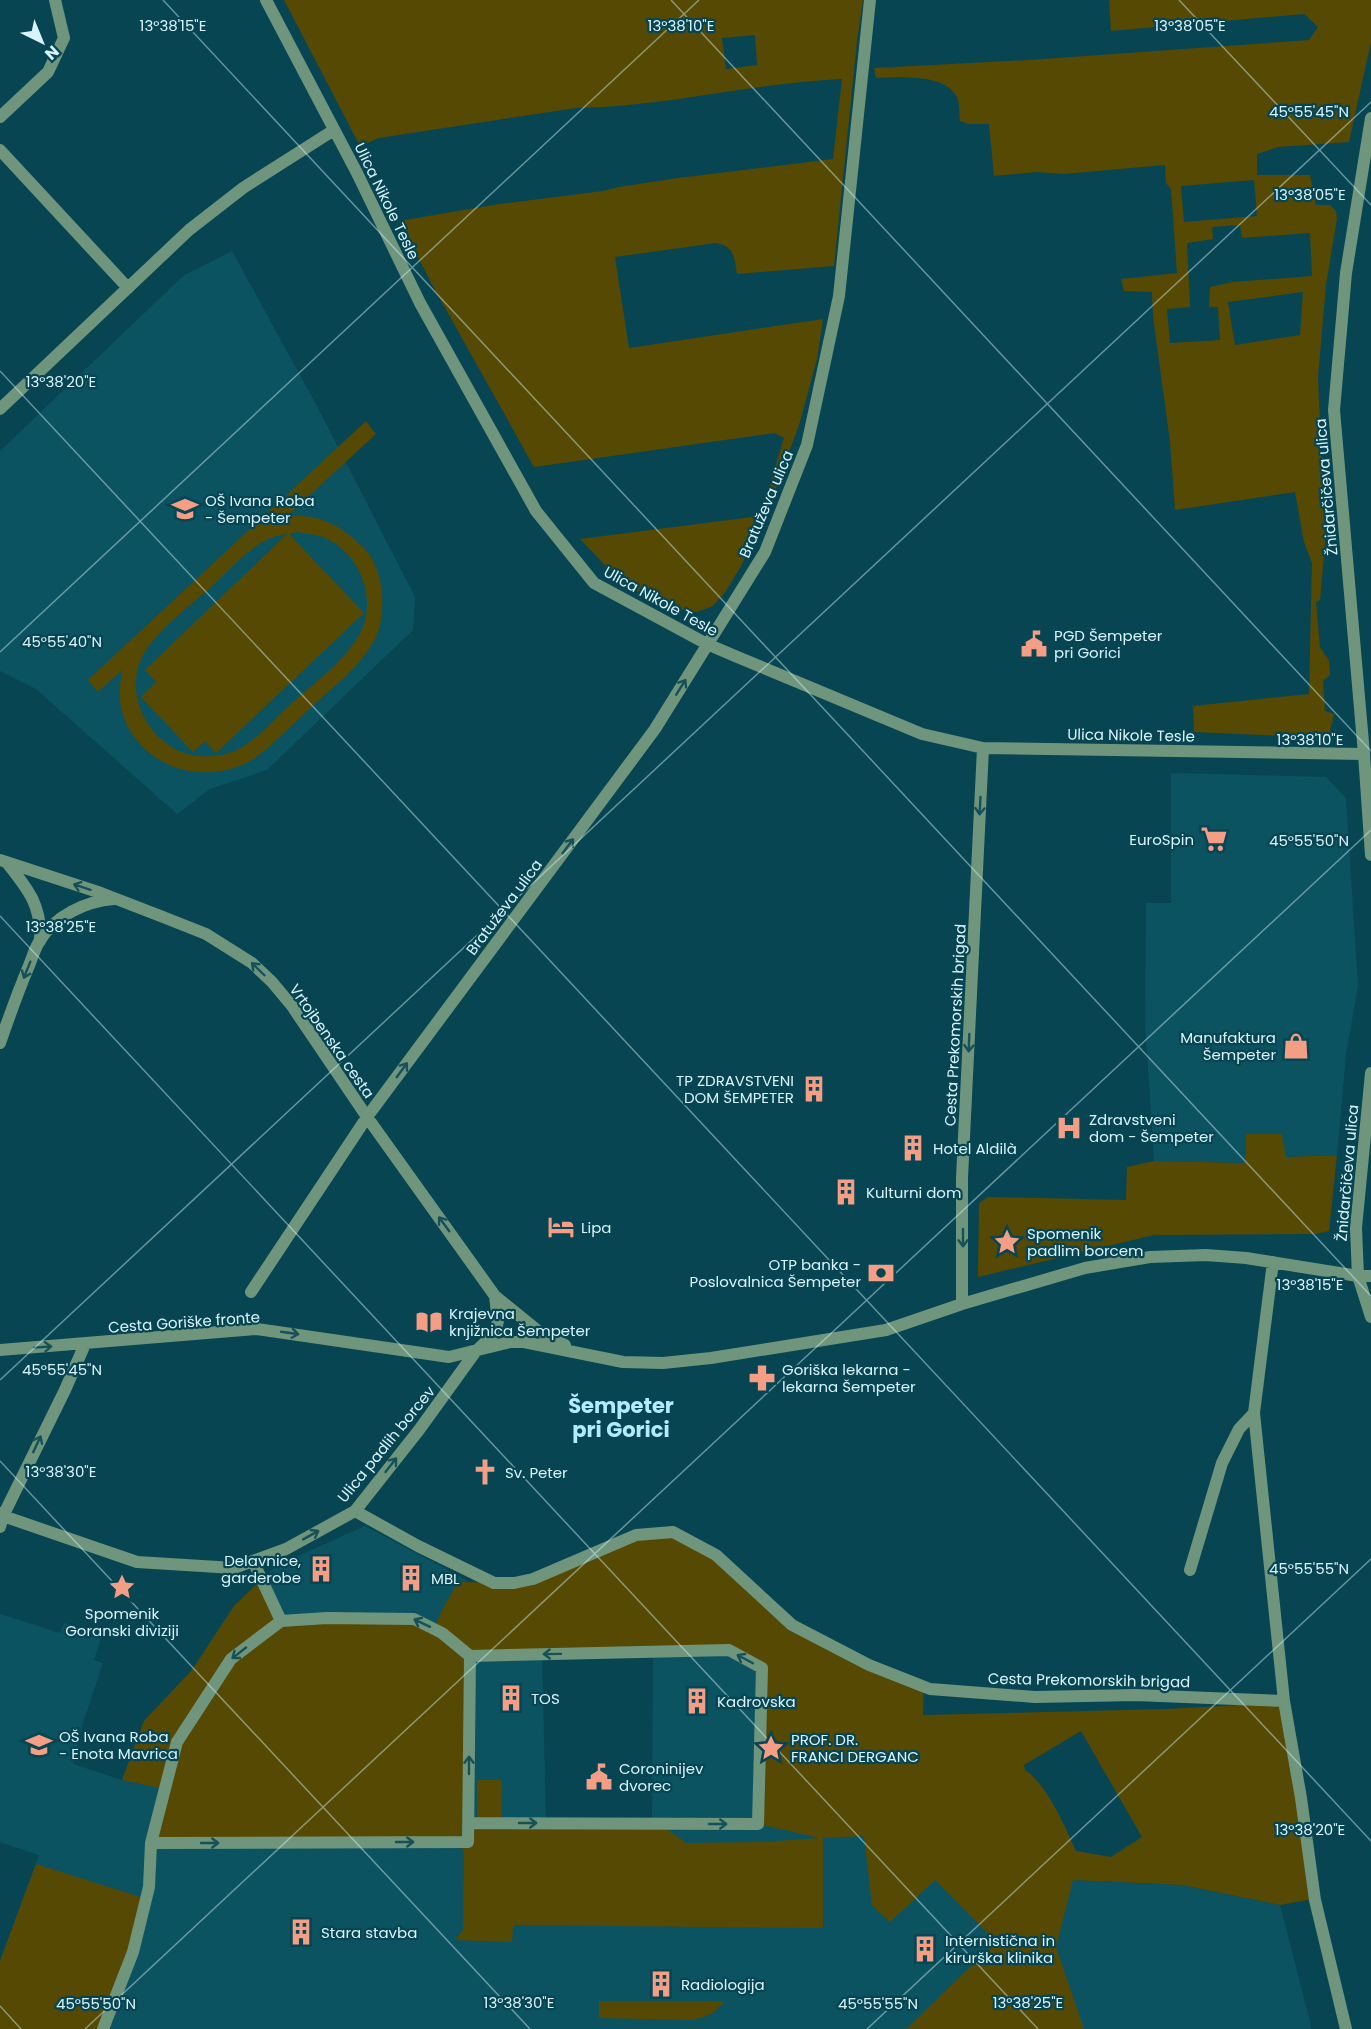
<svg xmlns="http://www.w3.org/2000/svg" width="1371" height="2029" viewBox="0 0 1371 2029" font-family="Poppins,sans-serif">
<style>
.built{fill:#0c5361}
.green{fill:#564903;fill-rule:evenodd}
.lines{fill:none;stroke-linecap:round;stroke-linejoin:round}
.minor{stroke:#6f967d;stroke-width:12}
.tertiary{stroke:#6f967d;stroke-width:12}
.oneway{stroke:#175158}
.ticks{fill:none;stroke:#d8f3fb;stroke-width:1.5;stroke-opacity:0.45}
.labels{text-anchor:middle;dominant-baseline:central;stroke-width:4.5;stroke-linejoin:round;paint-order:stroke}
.street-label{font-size:15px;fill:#d8f3fb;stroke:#074552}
.poi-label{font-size:15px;fill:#d8f3fb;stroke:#074552;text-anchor:start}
.district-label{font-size:21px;font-weight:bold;fill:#b2ebfb;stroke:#074552}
.ticks-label{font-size:15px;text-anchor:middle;fill:#d8f3fb;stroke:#074552;stroke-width:4.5;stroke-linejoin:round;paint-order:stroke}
</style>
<rect width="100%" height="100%" fill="#074552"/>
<path class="built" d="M232 251 318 408 415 597 413 630 267 770 210 789 177 814 36 689 0 671V451L183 276Z
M1171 773 1326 777 1346 798 1358 986 1346 1054 1337 1155 1286 1157 1246 1134 1245 1163 1154 1161 1145 1021 1146 903H1171Z
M365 1526 463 1578 542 1654 546 1823 652 1822 653 1652 729 1650 919 1711 924 1838 939 1847 1073 1880 1182 1885 1280 1905 1312 2029H0V1961L39 1855 0 1842V1614L60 1633 64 1623 102 1635 94 1660 103 1663 82 1726 73 1764 122 1780 144 1721 192 1670 234 1606 276 1566Z"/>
<path class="green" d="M284 0H863L857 41 834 266 737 274C734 257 735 247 716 243L615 257 629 348 823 319 817 359 800 422 777 486 764 518 741 566 726 591 713 606 697 612 683 610 653 600 623 584 580 539 760 516 784 438 775 433 534 467 435 290 399 221 493 205 603 191 619 187 678 178 833 159 842 79C753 83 665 107 576 108L379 138 360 146ZM755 35 757 65 726 69 722 38Z
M1109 0H1371V42L1349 142 1278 147 1257 154V175H1310L1316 205H1330L1336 211 1337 219 1326 285 1318 377 1325 543 1320 600 1316 602 1320 647 1329 660 1330 675 1323 681 1325 711 1334 714 1329 736 1324 738 1194 732 1193 706 1309 694 1312 563 1304 542 1295 492 1175 510 1170 442 1153 316 1152 292 1124 291 1121 279 1177 273 1171 189 1166 183 1165 165 1064 174 1036 172 994 176 989 124H968L960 121C959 114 960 103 957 97 945 73 898 77 876 78L874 68 1029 60 1309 40 1318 27 1304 14 1111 31ZM1254 180 1257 216 1184 222 1181 186ZM1240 225 1242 238 1310 233 1312 276 1232 282 1210 287 1209 307H1218L1220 340 1170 343 1167 309 1190 307 1187 243 1213 239 1212 227ZM1303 292 1300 335 1235 345 1228 302Z
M366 421 376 434 287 516C320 514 339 524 363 547 375 558 380 577 382 592 383 607 382 623 376 637 362 667 325 693 302 716 286 730 261 758 242 765 196 784 140 765 123 715 118 700 120 685 122 670L98 692 88 680ZM298 532C305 534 313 534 320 536 358 549 379 597 360 633 346 660 313 684 291 704 275 719 258 739 239 749 219 759 192 759 173 748 139 727 123 682 148 647 164 625 191 605 211 587 233 567 256 537 287 534L145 670 156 682 141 697 193 752 205 741 216 753 364 613 289 534Z
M1246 1134H1282L1286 1157 1337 1155 1329 1231 1316 1234 1154 1235 978 1277 979 1203 988 1197 1126 1200 1127 1167 1154 1161 1245 1163Z
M673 1532 716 1555 780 1614 924 1687 923 1715 1165 1709 1282 1703 1313 1899 1280 1905 1182 1885 1073 1880 1056 1947 1084 2029H906L996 1942 935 1880 890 1922 872 1905 864 1836 823 1838V1928L513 1925 512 1942 455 1940 463 1930 464 1856 461 1842 151 1843 165 1789 122 1780 144 1721 192 1670 234 1606 262 1579 281 1621 414 1619 434 1629 441 1612 457 1584 462 1582 513 1583 636 1535ZM729 1650 762 1668 758 1824 820 1838 763 1842 687 1843 659 1824 501 1823 502 1780H477V1823L468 1824 470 1656ZM1081 1731 1142 1837 1111 1857 1076 1851C1066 1828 1046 1783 1025 1770L1024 1765Z
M36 1864 147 1899 103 2029H0V1961Z
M599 2001H724C716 2013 707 2017 692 2020L599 2018Z"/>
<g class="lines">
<path class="minor" d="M266 0 357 173 420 303 536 511 594 583 707 644 735 656 922 734 983 748 1364 754
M0 117 48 72 64 38 55 0
M0 150 128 288
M0 409 189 230 243 188 334 130
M0 860 101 893 163 917 206 934 252 963 272 982 292 1006 367 1117 495 1296 538 1331 565 1345
M8 864C28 889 42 906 40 941
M0 1043C9 1017 18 992 28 968 32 959 34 950 39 942 54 916 86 901 114 899
M1273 1262 1254 1413 1284 1701 1301 1798 1315 1900 1346 2029
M251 1292 367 1117 655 729 765 552 807 445 839 296 870 0
M962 1304V1178L983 748
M0 1350 257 1329 449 1357 510 1342H524L623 1362 663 1363 711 1358 886 1330 962 1304 1085 1268 1150 1257 1206 1255 1246 1258 1358 1276
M355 1511 418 1546 494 1583H514L533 1579 636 1535 673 1532 716 1555 792 1625 869 1665 930 1689 1035 1697 1135 1695 1284 1701
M0 1513 3 1516 137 1562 234 1568 286 1549 355 1511 419 1430 476 1351 495 1333 498 1321 495 1296
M0 1527 3 1516 65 1390 85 1344
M253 1561 281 1621
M1190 1570 1222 1463 1239 1429 1254 1413
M151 1843 468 1842 470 1656
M103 2029 133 1952 149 1887 151 1843 177 1742 231 1659 281 1621 327 1618 414 1619 442 1633 470 1656 729 1650 762 1668 758 1824 469 1823"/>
<path class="tertiary" d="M1371 118 1346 273 1334 410 1364 754 1371 855
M1371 1073 1356 1228 1358 1276 1371 1317
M1358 1276H1371"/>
</g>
<defs><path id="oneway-shaft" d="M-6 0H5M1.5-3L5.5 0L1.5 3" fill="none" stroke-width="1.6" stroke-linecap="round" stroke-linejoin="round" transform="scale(1.5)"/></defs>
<g class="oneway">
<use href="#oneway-shaft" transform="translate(681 687) rotate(-58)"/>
<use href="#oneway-shaft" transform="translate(980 806) rotate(93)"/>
<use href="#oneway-shaft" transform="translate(568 846) rotate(-53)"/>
<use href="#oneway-shaft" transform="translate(82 887) rotate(-162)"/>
<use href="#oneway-shaft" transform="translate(258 969) rotate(-136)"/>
<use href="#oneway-shaft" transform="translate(27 970) rotate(112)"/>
<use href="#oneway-shaft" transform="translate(969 1043) rotate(92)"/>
<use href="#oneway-shaft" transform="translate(402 1070) rotate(-54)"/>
<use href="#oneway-shaft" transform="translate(444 1224) rotate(-126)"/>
<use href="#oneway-shaft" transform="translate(963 1238) rotate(90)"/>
<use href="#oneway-shaft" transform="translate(290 1333) rotate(8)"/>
<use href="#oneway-shaft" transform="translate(43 1347) rotate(-4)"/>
<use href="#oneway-shaft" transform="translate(37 1444) rotate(-65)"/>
<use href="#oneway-shaft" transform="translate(391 1465) rotate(-52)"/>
<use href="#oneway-shaft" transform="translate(311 1535) rotate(-29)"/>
<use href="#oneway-shaft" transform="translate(422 1623) rotate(-155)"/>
<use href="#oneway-shaft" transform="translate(239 1653) rotate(142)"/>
<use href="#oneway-shaft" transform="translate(552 1654) rotate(179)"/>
<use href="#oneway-shaft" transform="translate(745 1659) rotate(-152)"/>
<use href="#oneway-shaft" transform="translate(469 1765) rotate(-90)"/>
<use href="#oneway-shaft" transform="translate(528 1823)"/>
<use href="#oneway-shaft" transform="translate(718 1824)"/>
<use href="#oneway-shaft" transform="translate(405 1842)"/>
<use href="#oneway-shaft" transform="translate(210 1843)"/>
</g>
<path class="ticks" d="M163 0 1371 1296M671 0 1371 751M1179 0 1371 205M0 371 1371 1841M0 652 699 0M0 916 1038 2029M0 1380 1371 102M0 1461 530 2029M0 2006 21 2029M85 2029 1371 830M867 2029 1371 1559"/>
<defs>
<g id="school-bare" transform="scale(2.07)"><path d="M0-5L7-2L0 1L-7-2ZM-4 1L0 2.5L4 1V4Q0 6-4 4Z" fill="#f49e86" stroke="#074552" stroke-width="2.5" paint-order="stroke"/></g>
<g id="civic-bare" transform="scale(2.07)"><path d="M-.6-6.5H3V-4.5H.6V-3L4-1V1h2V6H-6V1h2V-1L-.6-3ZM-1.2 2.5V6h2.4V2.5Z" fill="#f49e86" stroke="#074552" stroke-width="2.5" paint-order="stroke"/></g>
<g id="supermarket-bare" transform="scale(2.07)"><path d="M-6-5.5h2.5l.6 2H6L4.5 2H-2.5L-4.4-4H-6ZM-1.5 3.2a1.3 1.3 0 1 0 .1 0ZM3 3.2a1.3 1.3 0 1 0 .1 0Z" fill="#f49e86" stroke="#074552" stroke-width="2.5" paint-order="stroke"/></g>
<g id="shop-bare" transform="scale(2.07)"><path d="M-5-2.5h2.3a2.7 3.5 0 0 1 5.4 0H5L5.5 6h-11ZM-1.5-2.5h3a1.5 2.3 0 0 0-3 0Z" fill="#f49e86" stroke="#074552" stroke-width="2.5" paint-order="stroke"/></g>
<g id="building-bare" transform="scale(2.07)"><path d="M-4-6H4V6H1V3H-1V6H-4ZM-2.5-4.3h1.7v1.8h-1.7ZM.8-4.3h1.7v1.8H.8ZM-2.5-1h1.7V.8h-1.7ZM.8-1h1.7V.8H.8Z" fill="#f49e86" stroke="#074552" stroke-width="2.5" paint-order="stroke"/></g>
<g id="hospital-bare" transform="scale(2.07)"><path d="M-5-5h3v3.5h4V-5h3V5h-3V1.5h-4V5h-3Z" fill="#f49e86" stroke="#074552" stroke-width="2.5" paint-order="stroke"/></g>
<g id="hotel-bare" transform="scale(2.07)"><path d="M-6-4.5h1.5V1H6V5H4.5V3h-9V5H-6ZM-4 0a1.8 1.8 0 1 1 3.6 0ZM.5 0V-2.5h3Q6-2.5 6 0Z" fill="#f49e86" stroke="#074552" stroke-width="2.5" paint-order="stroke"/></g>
<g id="sight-bare" transform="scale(2.07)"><path d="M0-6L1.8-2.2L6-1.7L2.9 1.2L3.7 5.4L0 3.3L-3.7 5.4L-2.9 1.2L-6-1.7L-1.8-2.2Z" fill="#f49e86" stroke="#074552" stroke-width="2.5" paint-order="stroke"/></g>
<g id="bank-bare" transform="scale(2.07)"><path d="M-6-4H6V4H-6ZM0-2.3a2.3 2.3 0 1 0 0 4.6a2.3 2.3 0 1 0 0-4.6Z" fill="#f49e86" stroke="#074552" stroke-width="2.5" paint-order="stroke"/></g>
<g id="library-bare" transform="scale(2.07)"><path d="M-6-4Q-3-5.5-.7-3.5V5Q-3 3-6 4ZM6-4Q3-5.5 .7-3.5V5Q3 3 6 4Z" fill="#f49e86" stroke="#074552" stroke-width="2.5" paint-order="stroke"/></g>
<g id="pharmacy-bare" transform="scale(2.07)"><path d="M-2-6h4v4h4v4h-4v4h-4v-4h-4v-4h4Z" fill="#f49e86" stroke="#074552" stroke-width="2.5" paint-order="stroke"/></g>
<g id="church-bare" transform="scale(2.07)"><path d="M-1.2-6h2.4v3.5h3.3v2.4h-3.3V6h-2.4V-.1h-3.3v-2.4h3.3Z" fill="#f49e86" stroke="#074552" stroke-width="2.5" paint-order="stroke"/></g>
</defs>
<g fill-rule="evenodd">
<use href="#school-bare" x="185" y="509"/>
<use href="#civic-bare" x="1034" y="644"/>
<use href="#supermarket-bare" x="1214" y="839"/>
<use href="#shop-bare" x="1296" y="1046"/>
<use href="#building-bare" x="814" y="1089"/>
<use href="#hospital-bare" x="1069" y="1128"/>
<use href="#building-bare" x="913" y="1148"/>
<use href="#building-bare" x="846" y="1192"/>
<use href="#hotel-bare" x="561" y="1227"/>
<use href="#sight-bare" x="1007" y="1242"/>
<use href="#bank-bare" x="881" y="1273"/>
<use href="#library-bare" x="429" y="1322"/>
<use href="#pharmacy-bare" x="762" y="1378"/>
<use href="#church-bare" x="485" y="1472"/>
<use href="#building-bare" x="321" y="1569"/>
<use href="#building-bare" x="411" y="1578"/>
<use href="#sight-bare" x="122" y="1587"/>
<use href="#building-bare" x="511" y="1698"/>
<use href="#building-bare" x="697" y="1701"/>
<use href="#school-bare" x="39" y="1745"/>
<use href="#sight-bare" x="771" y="1748"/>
<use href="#civic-bare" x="599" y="1777"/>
<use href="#building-bare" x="301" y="1932"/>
<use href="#building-bare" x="925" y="1949"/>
<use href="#building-bare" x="661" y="1984"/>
</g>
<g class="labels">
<g class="street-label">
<text transform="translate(387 201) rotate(64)">Ulica Nikole Tesle</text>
<text transform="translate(1326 487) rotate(-95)">Žnidarčičeva ulica</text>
<text transform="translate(766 504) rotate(-67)">Bratuževa ulica</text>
<text transform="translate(661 601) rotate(29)">Ulica Nikole Tesle</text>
<text transform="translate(1131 735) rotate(1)">Ulica Nikole Tesle</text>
<text transform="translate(504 907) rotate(-53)">Bratuževa ulica</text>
<text transform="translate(955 1025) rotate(-87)">Cesta Prekomorskih brigad</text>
<text transform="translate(332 1041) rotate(55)">Vrtojbenska cesta</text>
<text transform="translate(1347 1173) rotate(-85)">Žnidarčičeva ulica</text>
<text transform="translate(184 1322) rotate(-4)">Cesta Goriške fronte</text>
<text transform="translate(386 1444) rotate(-51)">Ulica padlih borcev</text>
<text transform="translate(1089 1680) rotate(1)">Cesta Prekomorskih brigad</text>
</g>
<g class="poi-label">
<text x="205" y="500">OŠ Ivana Roba<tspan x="205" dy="17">- Šempeter</tspan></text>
<text x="1054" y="635">PGD Šempeter<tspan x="1054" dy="17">pri Gorici</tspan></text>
<text x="1194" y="839" text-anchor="end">EuroSpin</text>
<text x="1276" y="1037" text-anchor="end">Manufaktura<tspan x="1276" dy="17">Šempeter</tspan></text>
<text x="794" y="1080" text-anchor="end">TP ZDRAVSTVENI<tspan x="794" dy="17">DOM ŠEMPETER</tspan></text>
<text x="1089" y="1119">Zdravstveni<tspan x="1089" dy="17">dom - Šempeter</tspan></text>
<text x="933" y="1148">Hotel Aldilà</text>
<text x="866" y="1192">Kulturni dom</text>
<text x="581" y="1227">Lipa</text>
<text x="1027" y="1233">Spomenik<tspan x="1027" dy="17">padlim borcem</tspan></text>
<text x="861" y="1264" text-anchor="end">OTP banka -<tspan x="861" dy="17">Poslovalnica Šempeter</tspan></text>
<text x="449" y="1313">Krajevna<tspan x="449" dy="17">knjižnica Šempeter</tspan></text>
<text x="782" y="1369">Goriška lekarna -<tspan x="782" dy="17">lekarna Šempeter</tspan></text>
<text x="505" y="1472">Sv. Peter</text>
<text x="301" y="1560" text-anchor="end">Delavnice,<tspan x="301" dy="17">garderobe</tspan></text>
<text x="431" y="1578">MBL</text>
<text x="122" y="1613" text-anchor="middle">Spomenik<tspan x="122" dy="17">Goranski diviziji</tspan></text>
<text x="531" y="1698">TOS</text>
<text x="717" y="1701">Kadrovska</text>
<text x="59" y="1736">OŠ Ivana Roba<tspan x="59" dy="17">- Enota Mavrica</tspan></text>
<text x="791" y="1739">PROF. DR.<tspan x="791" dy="17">FRANCI DERGANC</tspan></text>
<text x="619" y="1768">Coroninijev<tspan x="619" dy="17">dvorec</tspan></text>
<text x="321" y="1932">Stara stavba</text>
<text x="945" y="1940">Internistična in<tspan x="945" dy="17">kirurška klinika</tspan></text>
<text x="681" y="1984">Radiologija</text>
</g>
<g class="district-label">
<text x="621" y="1405">Šempeter<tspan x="621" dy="24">pri Gorici</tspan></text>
</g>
</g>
<g class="ticks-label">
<text x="681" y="31">13°38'10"E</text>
<text x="1190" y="31">13°38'05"E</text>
<text x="173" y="31">13°38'15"E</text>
<text x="1309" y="117">45°55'45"N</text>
<text x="1310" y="200">13°38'05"E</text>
<text x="61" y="387">13°38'20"E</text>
<text x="62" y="647">45°55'40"N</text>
<text x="1310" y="745">13°38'10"E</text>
<text x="1309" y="846">45°55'50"N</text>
<text x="61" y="932">13°38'25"E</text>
<text x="1310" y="1290">13°38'15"E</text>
<text x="62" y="1375">45°55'45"N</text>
<text x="61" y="1477">13°38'30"E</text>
<text x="1309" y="1574">45°55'55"N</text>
<text x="1310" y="1835">13°38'20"E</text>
<text x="519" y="2008">13°38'30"E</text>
<text x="1028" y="2008">13°38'25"E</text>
<text x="96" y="2009">45°55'50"N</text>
<text x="878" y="2009">45°55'55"N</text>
</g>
<g transform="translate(42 42) rotate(137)" stroke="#074552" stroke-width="4.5" paint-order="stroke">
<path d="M0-4.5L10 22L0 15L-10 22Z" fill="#d8f3fb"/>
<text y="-9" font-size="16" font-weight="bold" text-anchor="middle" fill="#d8f3fb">N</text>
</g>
</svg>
